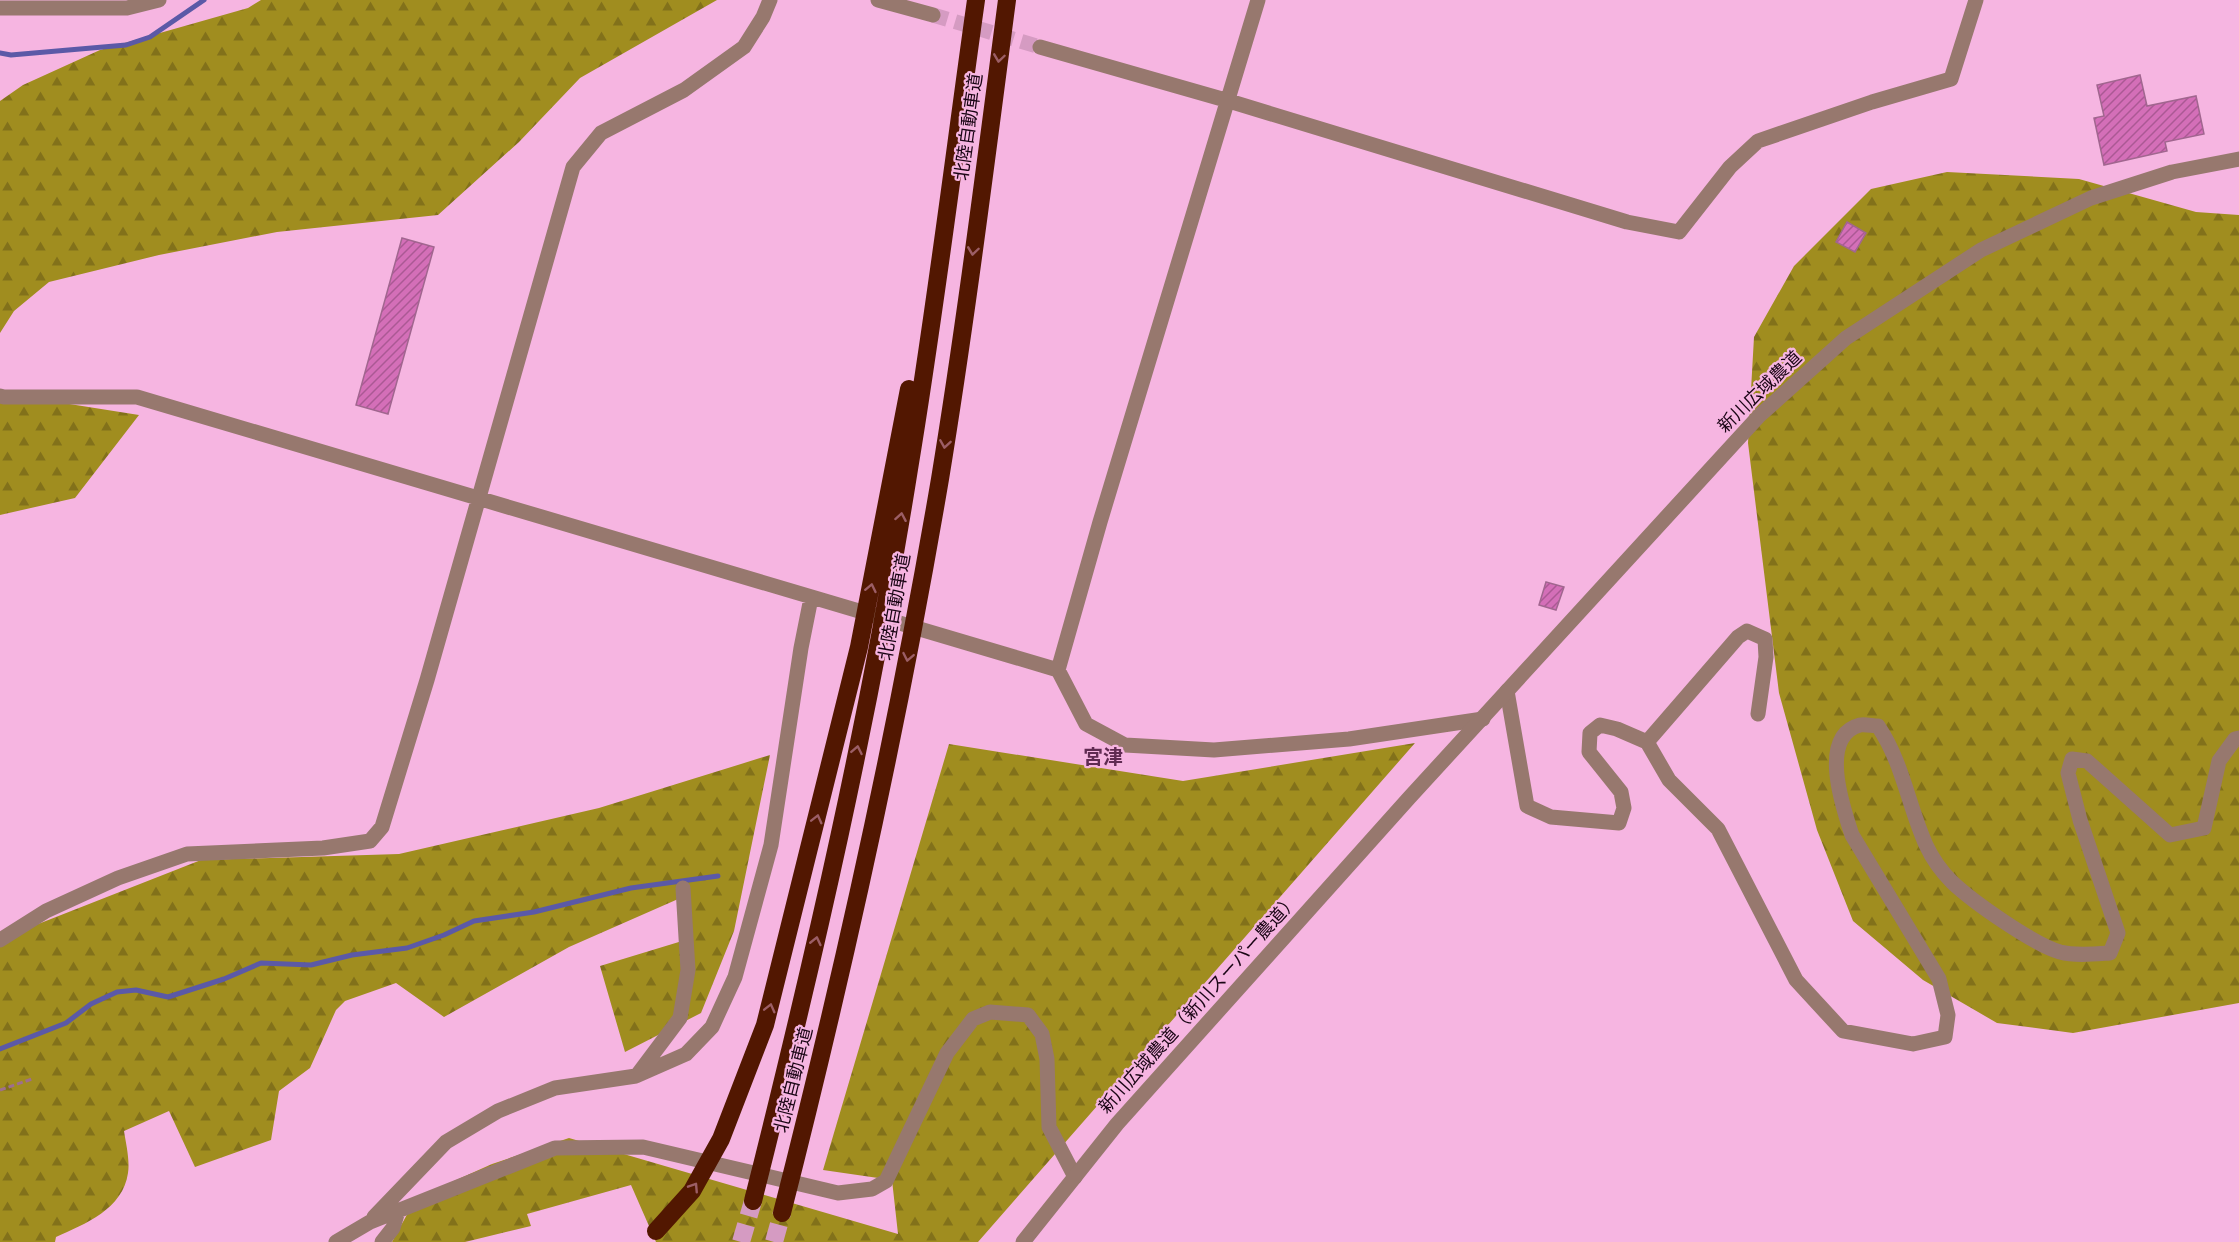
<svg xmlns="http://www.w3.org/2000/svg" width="2239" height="1242" viewBox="0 0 2239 1242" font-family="'Source Sans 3','Noto Sans JP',sans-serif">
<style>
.forest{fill:url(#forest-firs)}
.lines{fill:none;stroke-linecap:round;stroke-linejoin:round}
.stream{stroke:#5b59a7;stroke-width:5}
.building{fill:url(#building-hatch);stroke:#a1668f;stroke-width:1.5}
.minor-tunnel{stroke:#d59bc2;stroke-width:15;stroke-dasharray:15 8;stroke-linecap:butt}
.motorway-tunnel{stroke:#d59bc2;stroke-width:18;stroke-dasharray:18 9;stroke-linecap:butt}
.path{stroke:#9e6e8f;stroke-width:3;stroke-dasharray:6 3;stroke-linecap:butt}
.minor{stroke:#97786e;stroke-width:15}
.tertiary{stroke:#97786e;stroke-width:15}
.motorway{stroke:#521701;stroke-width:18}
.oneway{stroke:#9c5e66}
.labels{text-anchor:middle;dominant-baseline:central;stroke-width:4.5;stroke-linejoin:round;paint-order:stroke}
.street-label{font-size:18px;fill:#1a0515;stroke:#f6b5e1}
.neighbourhood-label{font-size:20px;font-weight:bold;fill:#602b52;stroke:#f6b5e1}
</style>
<defs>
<pattern id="forest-firs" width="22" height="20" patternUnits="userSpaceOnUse" patternTransform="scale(1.5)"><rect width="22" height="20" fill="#a08d1f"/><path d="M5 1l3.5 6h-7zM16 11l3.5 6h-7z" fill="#82711a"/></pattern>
<pattern id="building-hatch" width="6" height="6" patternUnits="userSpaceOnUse" patternTransform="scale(1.5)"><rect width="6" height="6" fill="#d46fb8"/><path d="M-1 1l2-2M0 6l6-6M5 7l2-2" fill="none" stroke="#ab5994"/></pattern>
</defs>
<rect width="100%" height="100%" fill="#f6b5e1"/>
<path class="forest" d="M261 0H717L580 78 519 142 438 215 277 232 159 255 49 282 14 311 0 333V101L23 85 100 50 248 8Z
M1947 172 2079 179 2196 212 2239 215V1003L2073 1033 1997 1023 1923 980 1853 921 1817 830 1779 693 1748 443 1754 337 1794 266 1871 189Z
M0 393 139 415 75 498 0 515Z
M1415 743 978 1242H656L631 1185 527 1214 531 1226 465 1242H392L416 1198 492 1164 569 1138 898 1234 892 1180 823 1170 949 744 1183 781Z
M770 755 734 931 701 1013 625 1052 600 966 692 938 685 896 569 947 444 1017 396 983 345 1001 336 1010 310 1068 279 1091 271 1140 195 1167 169 1111 124 1131C126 1144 130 1160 128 1173 123 1209 85 1224 56 1237L55 1242H0V939L201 860 399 854 599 808Z"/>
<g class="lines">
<path class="stream" d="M0 53 11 55 126 45 150 37 204 0
M0 1049 66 1023 91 1004 117 992 136 990 168 997 224 979 261 963 311 965 352 955 407 948 444 935 474 921 534 912 631 888 718 876"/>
</g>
<path class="building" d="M2140 75 2147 106 2196 96 2204 134 2165 142 2167 151 2104 165 2094 118 2104 116 2097 85Z
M1847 222 1866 233 1855 252 1836 242Z
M402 238 434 247 388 414 356 405Z
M1546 582 1564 587 1556 610 1539 605Z"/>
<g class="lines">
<path class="minor-tunnel" d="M933 15 1040 47"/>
<path class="motorway-tunnel" d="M741 1242 753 1201
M774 1242 782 1213"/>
<path class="path" d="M0 1090 32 1079"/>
<path class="minor" d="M878 0 933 15
M1258 0 1100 522 1058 670 1086 724 1125 745 1214 750 1349 739 1483 719
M0 8H127L159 0
M1040 47 1229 101 1627 222 1679 232 1730 167 1758 141 1872 102 1951 79 1976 0
M0 396 4 397H137L1058 670
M1507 691 1527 806 1551 817 1619 823 1624 808 1621 792 1589 752 1590 733 1600 725 1617 729 1647 742 1669 780 1718 829 1796 980 1843 1031 1913 1044 1945 1037 1948 1015 1939 979 1852 835C1843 808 1818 736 1860 725 1865 724 1873 726 1878 726 1903 763 1908 805 1926 845 1932 858 1942 872 1952 882 1973 902 2033 944 2060 952 2075 956 2095 954 2110 953L2118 933 2080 820 2068 773 2072 759 2087 761 2170 835 2204 828 2219 761 2235 739 2239 738
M1647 742 1738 637 1747 631 1765 639 1766 657 1758 714
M0 940 46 911 118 878 187 854 323 848 370 841 382 827 427 680 573 167 601 133 684 90 744 47 763 17 770 0
M638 1074 680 1018 688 970 683 888
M374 1217 446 1142 498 1111 555 1088 636 1076 686 1054 712 1027 735 977 771 845 801 648 811 598
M336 1242 370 1222 555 1148 643 1147 838 1193 872 1189 886 1181 947 1053 973 1019 990 1012 1028 1015 1042 1034 1047 1059 1049 1127 1075 1177
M382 1242 393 1228 398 1211"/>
<path class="tertiary" d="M1023 1242 1117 1124 1409 798 1759 416 1846 338 1981 250 2091 198 2172 172 2239 159"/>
<path class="motorway" d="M753 1201C814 959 870 715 909 469 935 313 954 156 976 0
M782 1213C844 970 898 726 940 479 966 320 986 160 1007 0
M656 1231 692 1191 721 1139 765 1025 859 647 909 389"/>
</g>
<defs><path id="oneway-chevron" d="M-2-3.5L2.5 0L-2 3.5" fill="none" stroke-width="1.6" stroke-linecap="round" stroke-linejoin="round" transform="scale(1.5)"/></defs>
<g class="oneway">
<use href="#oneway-chevron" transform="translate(999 58) rotate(98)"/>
<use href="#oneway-chevron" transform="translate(973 251) rotate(98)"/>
<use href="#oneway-chevron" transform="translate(945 444) rotate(99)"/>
<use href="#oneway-chevron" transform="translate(901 517) rotate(-80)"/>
<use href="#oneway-chevron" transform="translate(871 588) rotate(-78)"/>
<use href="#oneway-chevron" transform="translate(908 657) rotate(101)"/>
<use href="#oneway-chevron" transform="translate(857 750) rotate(-79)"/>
<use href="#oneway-chevron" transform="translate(817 819) rotate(-76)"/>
<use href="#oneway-chevron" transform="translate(816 941) rotate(-77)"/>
<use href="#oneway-chevron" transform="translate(770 1008) rotate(-76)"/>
<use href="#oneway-chevron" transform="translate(694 1187) rotate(-57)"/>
</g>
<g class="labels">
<g class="street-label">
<text transform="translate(969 127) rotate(-82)">北陸自動車道</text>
<text transform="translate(1760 392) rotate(-44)">新川広域農道</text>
<text transform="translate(895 607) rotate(-80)">北陸自動車道</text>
<text transform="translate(1199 1004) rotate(-48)">新川広域農道（新川スーパー農道）</text>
<text transform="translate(794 1080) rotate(-76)">北陸自動車道</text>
</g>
<g class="neighbourhood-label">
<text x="1103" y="758">宮津</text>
</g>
</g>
</svg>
